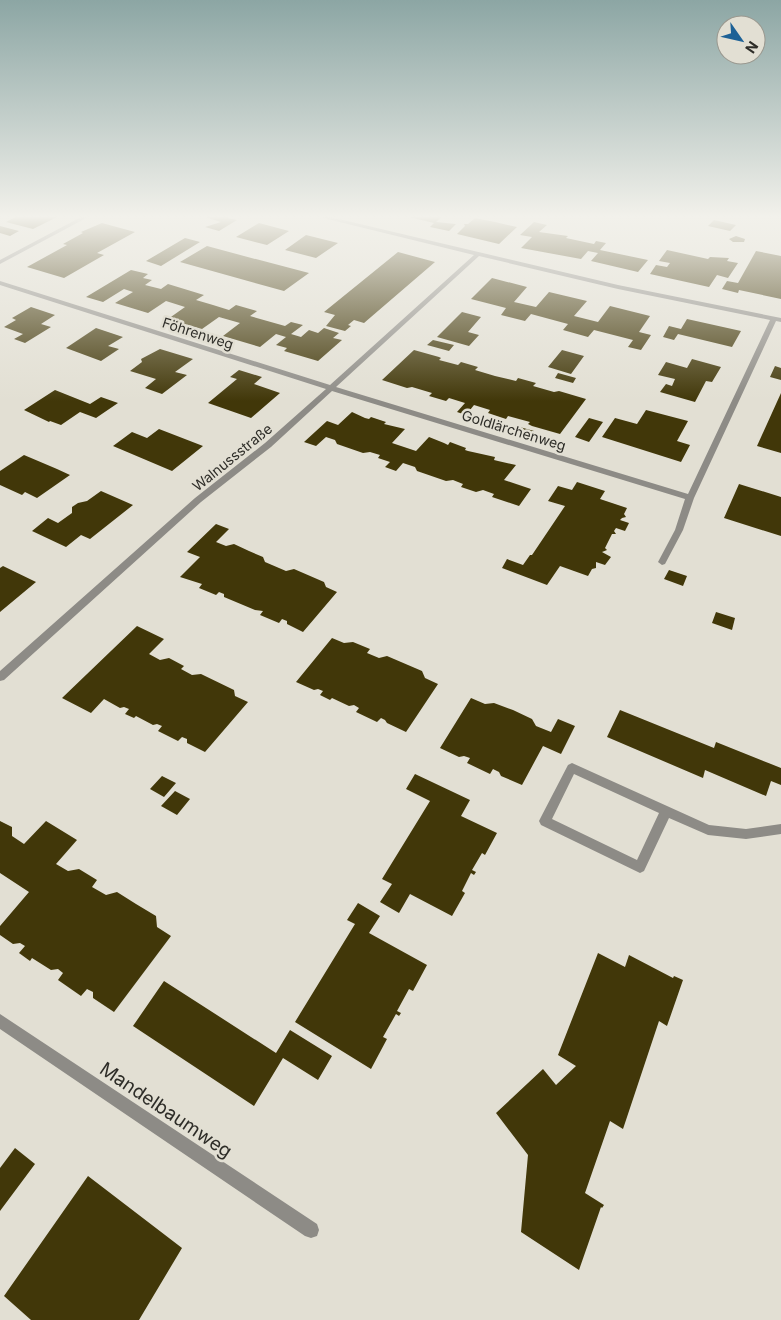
<svg xmlns="http://www.w3.org/2000/svg" width="781" height="1320" viewBox="0 0 781 1320" font-family="Inter,sans-serif">
<style>
.building{fill:#413709}
.lines{fill:none;stroke-linecap:round;stroke-linejoin:round}
.street{fill:#8d8b86;fill-rule:evenodd}
.labels{text-anchor:middle;dominant-baseline:central;stroke-width:5;stroke-linejoin:round;paint-order:stroke}
.far-street-label{font-size:14px;fill:#2e2d28;stroke:#e2dfd3}
.near-street-label{font-size:19px;fill:#2e2d28;stroke:#e2dfd3}
</style>
<rect width="100%" height="100%" fill="#e2dfd3"/>
<path class="building" d="M17 216H53L57 217 33 229 6 222Z
M202 216H230L228 218 237 220 219 231 205 227 221 222Z
M405 216H443L436 222 456 224 449 231 430 227 434 223Z
M475 218 495 222 517 227 499 244 457 234 465 226 464 224H468Z
M714 220 736 225 730 231 708 226Z
M534 222 547 225 539 232 568 236 566 238 594 244 596 241 606 243 600 250 648 260 638 272 591 261 598 253 588 251 581 259 521 248 532 237 520 235Z
M102 223 135 232 97 253 104 255 64 278 27 267 67 245 63 244 83 233 81 232Z
M259 223 289 231 267 245 236 237Z
M0 226 19 231 10 236 0 233Z
M306 235 338 243 316 258 285 250Z
M736 236 745 239 744 242H733L729 239Z
M185 238 200 242 161 266 146 261Z
M207 246 244 256 309 273 284 291 180 262Z
M667 250 708 259 710 257 729 258 727 261 738 263 728 278 717 275 709 287 650 274 656 265 667 267 670 263 659 261Z
M756 251 781 256V299L739 290 738 293 722 289 727 281 738 283Z
M398 252 435 262 364 323 354 320 348 325 351 326 345 331 326 326 335 315 324 312Z
M131 270 148 274 143 278 152 280 145 285 161 289 168 284 204 295 196 300 213 305 229 310 236 305 257 311 250 316 285 326 291 322 303 325 291 334 301 337 309 330 318 333 324 328 339 333 333 338 342 340 318 361 284 351 287 348 276 345 286 337 276 334 260 347 223 336 240 323 219 317 202 329 168 319 185 307 166 301 148 313 115 303 133 292 124 289 103 302 86 297Z
M492 278 527 287 514 302 536 307 549 292 587 301 574 316 598 322 610 306 650 316 639 332 651 335 641 350 628 347 633 340 594 330 588 337 563 330 568 324 531 314 525 321 501 315 506 308 471 299Z
M31 307 55 315 41 324 51 327 25 343 14 339 23 334 4 327 16 320 12 318Z
M462 312 481 317 468 332 479 335 469 346 437 337Z
M687 319 741 331 732 347 678 334 674 340 663 337 669 326 681 329Z
M96 328 123 337 108 346 119 349 101 361 66 348Z
M433 340 454 345 449 351 427 345Z
M160 349 193 359 175 372 187 375 162 394 145 388 156 379 130 371 142 362 141 359Z
M414 350 439 357 441 358 439 360 458 365 461 362 478 367 475 370 495 376 516 381 518 378 536 383 533 386 554 392 559 391 586 399 560 434 532 426 528 424 530 422 508 416 506 419 488 413 490 410 474 405 466 415 457 412 465 403 449 398 446 401 429 396 432 393 412 387 407 388 382 380Z
M562 350 584 356 571 374 548 367Z
M692 359 721 367 712 382 706 381 695 402 660 392 666 384 672 386 675 379 658 375 666 362 687 368Z
M775 366 781 368V380L770 377Z
M239 370 262 377 254 384 280 393 251 418 208 403 237 379 230 377Z
M558 373 576 378 573 383 555 378Z
M55 390 90 404 101 397 118 403 96 418 80 412 61 425 50 421 49 422 24 410Z
M781 393V453L757 446Z
M646 410 688 421 677 441 690 445 681 462 602 437 615 418 637 424Z
M352 412 365 418 369 419 371 417 386 422 384 424 405 429 392 443 416 451 429 437 444 443 448 445 450 442 466 448 465 450 468 451 495 457 494 460 498 461 516 465 504 480 531 489 519 506 492 497 494 494 483 490 476 492 461 487 463 484 453 480 446 481 417 471 415 467 403 463 396 471 385 467 390 462 378 458 380 455 370 452 363 453 337 444 335 440 326 437 316 446 304 442 327 421 338 425Z
M589 418 603 422 589 442 575 437Z
M516 426 534 431 529 437 512 432Z
M159 429 203 446 172 471 113 446 132 432 147 438Z
M24 455 57 469 70 475 37 498 25 492 22 495 0 485V471Z
M577 482 605 491 600 499 627 508 624 514 626 517 622 518 620 520 629 523 625 531 616 528 614 531 616 534H612L605 548 607 550 602 552 611 557 605 565 596 562V568L592 569 588 576 560 566 547 585 502 568 507 559 523 565 530 555H532L565 506 548 501 558 486 572 490Z
M739 484 781 497V536L724 518Z
M101 491 133 505 90 539 81 535 66 547 32 531 48 518 58 523 72 513V507L78 503 87 501Z
M216 524 229 529 216 542 226 546 234 544 249 551 263 557 265 562 286 571 294 569 324 582 326 587 337 592 303 632 287 624V621L282 619 279 623 260 615 263 611 255 610 224 597V594L219 592 216 595 199 588 202 584 180 577 200 557 187 552Z
M3 566 36 582 0 612V568Z
M669 570 687 576 683 586 664 579Z
M716 612 735 618 732 630 712 623Z
M137 626 164 639 149 654 160 660 169 658 184 666 181 669 192 675 201 674 234 690 235 696 248 702 205 752 187 743V739L182 737 178 741 158 731 162 726 157 724 153 725 136 716 134 718 125 714 129 709 124 707 120 708 104 699 91 713 62 698Z
M332 638 344 643 353 642 370 649 367 653 379 658 387 656 422 671 425 678 438 684 406 732 387 723 385 720 381 718 377 722 356 712 359 708 354 705 349 706 332 698 330 700 320 695 323 691 318 689 314 690 296 682Z
M471 698 485 704 494 703 513 710 532 719 536 726 551 732 558 719 575 726 561 754 543 746 522 785 501 776 499 772 493 769 490 774 467 763 470 758 464 756 459 757 440 748Z
M620 710 714 748 716 742 781 768V785L771 781 766 796 705 770 703 778 607 737Z
M415 774 470 800 461 816 497 833 485 855 482 853 472 870 476 872 474 875 471 873 462 891 465 893 452 916 410 894 399 913 380 902 392 884 382 879 430 801 406 789Z
M162 776 176 783 164 797 150 789Z
M175 791 190 799 177 815 161 806Z
M0 821 12 827V836L24 844 46 821 77 840 56 864 68 871 79 869 97 880 92 887 106 895 117 892 136 904 156 916 157 927 171 936 114 1012 93 998V992L87 989 81 996 58 980 63 973 58 969 51 970 32 958 30 961 19 953 25 946 20 943 13 944 0 935V926L29 892 0 873Z
M358 903 380 916 369 933 427 965 413 991 409 989 397 1011 401 1013 399 1016 396 1014 383 1037 387 1039 371 1069 295 1022 355 924 347 920Z
M598 953 625 967 629 955 673 978 674 976 683 980 667 1026 659 1021 623 1129 610 1121 585 1193 604 1205 602 1208 601 1207 579 1270 521 1232 528 1155 496 1113 543 1069 556 1085 576 1066 558 1055Z
M164 981 276 1053 290 1030 332 1056 318 1080 283 1058 254 1106 133 1026Z
M15 1148 35 1164 0 1211V1168Z
M88 1176 182 1248 139 1320H31L4 1296Z"/>
<g class="lines">
<path class="street" d="M83 216H90L0 264V260Z
M315 216H326L618 285 781 318V322L776 321 694 498 683 530 665 564 662 565 658 562 675 530 685 499 332 391 271 447 201 502 4 680 0 681V671L195 498 265 443 326 389 0 285V281L330 385 474 255ZM479 256 618 289 770 320 688 494 336 387Z
M572 763 709 825 746 829 781 824V834L746 839 708 835 669 818 644 871 640 873 541 825 539 821 541 817 568 765ZM574 774 659 813 637 860 552 819Z
M0 1014 317 1224 319 1230 317 1236 311 1238 305 1236 0 1029Z"/>
</g>
<linearGradient id="sky" x2="0" y2="1"><stop stop-color="#8ca6a4"/><stop offset="0.54" stop-color="#f2f1eb"/><stop offset="1" stop-color="#f2f1eb" stop-opacity="0"/></linearGradient>
<rect width="781" height="401" fill="url(#sky)"/>
<g class="labels">
<g class="far-street-label">
<text transform="translate(198 333) rotate(18)">Föhrenweg</text>
<text transform="translate(514 430) rotate(17)">Goldlärchenweg</text>
<text transform="translate(232 457) rotate(-39)">Walnussstraße</text>
</g>
<g class="near-street-label">
<text transform="translate(166 1110) rotate(34)">Mandelbaumweg</text>
</g>
</g>
<g transform="translate(741 40) rotate(124)"><circle r="24" fill="#e2dfd3" stroke="#9a988f"/>
<path d="M0-4L9 19L0 12L-9 19Z" fill="#1d6196"/>
<text y="-8" font-size="14" font-weight="bold" text-anchor="middle" fill="#2e2d28">N</text>
</g>
</svg>
